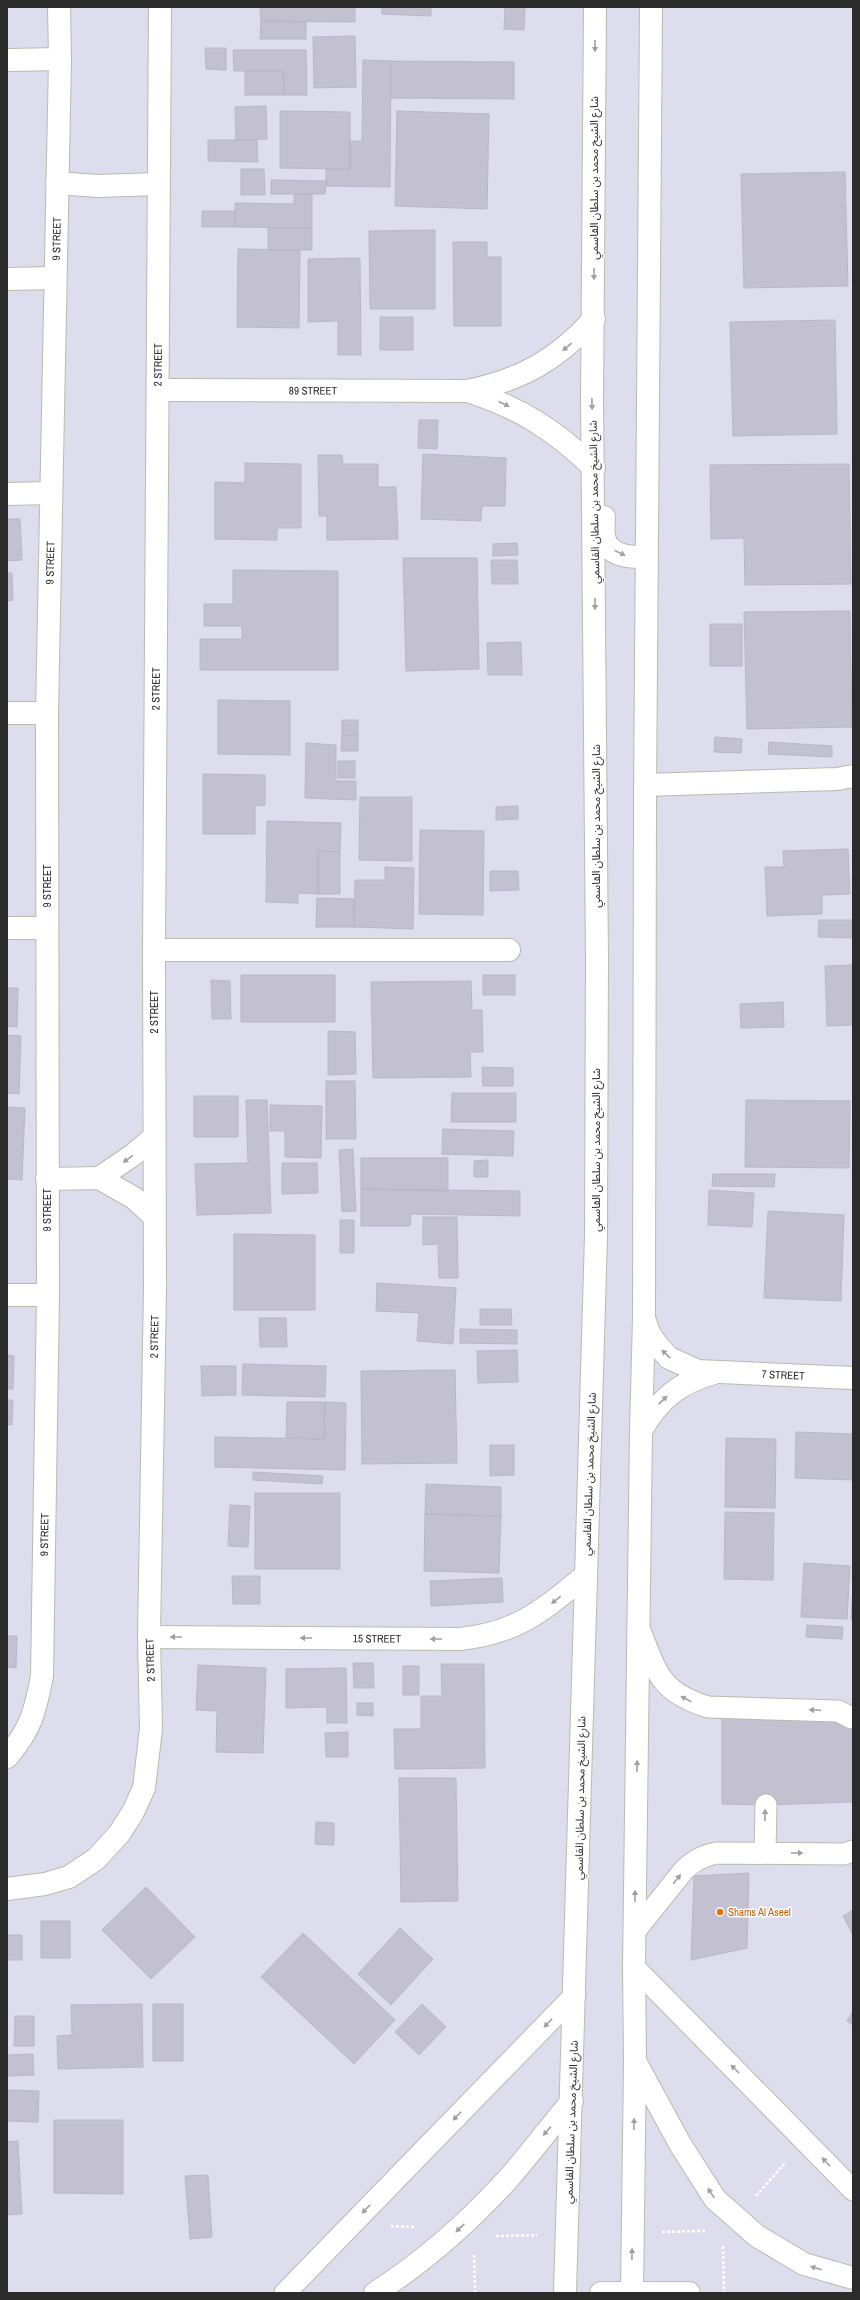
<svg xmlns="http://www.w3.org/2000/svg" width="860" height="2300" viewBox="0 0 860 2300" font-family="'Archivo Narrow','Noto Sans Arabic',sans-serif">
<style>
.building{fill:#c3c1d0;stroke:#b9b6c9}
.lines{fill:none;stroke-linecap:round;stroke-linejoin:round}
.lane-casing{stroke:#b7bcad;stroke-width:23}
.street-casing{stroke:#b7bcad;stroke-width:24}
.secondary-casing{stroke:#b7bcad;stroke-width:24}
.path{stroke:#fff;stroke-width:2.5;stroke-dasharray:3 2;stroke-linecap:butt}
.lane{stroke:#fff;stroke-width:21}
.street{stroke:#fff;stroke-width:22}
.secondary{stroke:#fff;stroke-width:22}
.oneway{fill:#a0a0a0}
.food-dot{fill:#e8710a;stroke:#fff;stroke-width:1.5}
.labels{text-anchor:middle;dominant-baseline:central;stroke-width:3;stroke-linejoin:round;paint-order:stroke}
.street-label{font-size:11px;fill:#2b2b2b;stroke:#fff}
.food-label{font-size:11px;fill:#c56008;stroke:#fff;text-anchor:start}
</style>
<rect width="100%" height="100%" fill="#deddee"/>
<path class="building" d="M260 7H355V22L261 21Z
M382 7H431V16L382 14Z
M505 7H525L524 30 504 29Z
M261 21 306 22V39H260Z
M355 36 356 87 314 88 313 37Z
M205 48H226V70L206 69Z
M233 50H306L307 95H284L283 71H234Z
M363 60 391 61 390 187 326 186V169H350V141H362Z
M391 61 514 62V99L391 98Z
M245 71H283L284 95H245Z
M266 106 267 139 236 140 235 107Z
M280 111 350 112V169L280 168Z
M397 111 489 114 487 209 395 206Z
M208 140H257L258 162 208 161Z
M241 169H264L265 195H241Z
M845 172 848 286 744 288 741 174Z
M271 180 326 181 325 194H271Z
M294 194H312V228L235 227V203L294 204Z
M202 211H235V227H202Z
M268 228H312V250H268Z
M435 230V309H370L369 231Z
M453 242H487V257H501V326H454Z
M238 249 300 250 299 328 237 327Z
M360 258 361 355H338V321L308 322V259Z
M380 317H413V350H380Z
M835 320 837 434 733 436 730 322Z
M419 420H438L437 449 418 448Z
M423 454 506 458 505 506H482L481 521 421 519Z
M318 455H342L343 464H378V487H396L398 539 327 540V516H319Z
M245 463 301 464V528H277V540L215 539V482L245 483Z
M849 464 851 584 745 585 744 538 711 539 710 465Z
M7 519H20L22 560 7 561Z
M517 543 518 555 493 556V544Z
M403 558H477L479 669 406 671Z
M491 560H517L518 584H492Z
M233 570 338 571V670H200V639H242V626H204V604H233Z
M7 573H12L13 600 7 601Z
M850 611 852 727 747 729 744 612Z
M710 624H742V666H710Z
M521 642 522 675H488L487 643Z
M218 700 290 701V755L218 754Z
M342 720H358V736L342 735Z
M342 735 358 736V751H341Z
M715 737 742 739 741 753 714 752Z
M769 742 832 746V757L768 754Z
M306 743 336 745V781H356V800L305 798Z
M338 761H355V778H338Z
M203 774 265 775V805L255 806V834H203Z
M360 797H412V861L359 860Z
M518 806V819L496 820V807Z
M267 821 341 823 340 852 318 851V894L298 893V903L266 902Z
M420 830 484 831 483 915 419 914Z
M848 849 850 894 822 895V914L767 916 765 867H784L783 851Z
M318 851 340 852V894H318Z
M385 867 414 868 413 929 354 927 355 880H385Z
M490 871H518L519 890 490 891Z
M317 898 354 899V927H316Z
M819 920H853V938L818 937Z
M853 965V1025L827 1026 825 966Z
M241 975H335V1022H241Z
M483 975H515V995H483Z
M211 980 230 981 231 1019H212Z
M471 981 472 1010H482L483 1052H470L471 1077 373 1078 371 982Z
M7 988H18L17 1027 7 1026Z
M783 1002 784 1027 741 1028 740 1004Z
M328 1031 355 1032 356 1074 328 1075Z
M7 1035 21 1036 19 1094 7 1093Z
M482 1067 513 1068V1086H483Z
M326 1081H355L356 1139H326Z
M452 1093H516V1122H451Z
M194 1096H238V1137H194Z
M246 1100H267L271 1213 197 1215 195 1164 248 1163Z
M746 1100 850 1101 849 1168 745 1167Z
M270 1105 322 1106 321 1158 285 1157V1131H270Z
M7 1107 25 1108 22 1180 7 1179Z
M443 1129 514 1131 513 1156 442 1154Z
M353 1149 356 1211 342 1212 339 1150Z
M361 1158H448V1191L361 1189Z
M488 1160V1177H474V1161Z
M282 1163H317L318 1193 282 1194Z
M713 1174H775L774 1187 712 1186Z
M361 1189 520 1191V1216L411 1214 410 1226H361Z
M709 1190 754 1193 752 1227 708 1225Z
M768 1211 844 1215 841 1301 764 1298Z
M423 1217H457L458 1278H439L438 1244 423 1245Z
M340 1220H354V1253H340Z
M234 1234 315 1235V1310H234Z
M377 1283 456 1288 453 1344 417 1341 419 1313 376 1311Z
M480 1309H511L512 1325H480Z
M259 1318H286L287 1347H260Z
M460 1329 517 1330V1344L460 1343Z
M517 1350 518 1382 478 1383 477 1351Z
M7 1355 14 1356 13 1389H7Z
M243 1364 326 1366 325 1397 242 1395Z
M201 1366H236V1395L202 1396Z
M455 1370 457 1463 362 1464 361 1371Z
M7 1400H13L12 1425 7 1424Z
M287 1402H325L324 1439 286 1438Z
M325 1402 346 1403 345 1470 215 1467V1437L324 1439Z
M796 1432 853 1434V1480L795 1478Z
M726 1438 776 1439 775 1508 725 1507Z
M490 1445H514V1475L490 1476Z
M253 1472 323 1476 322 1484 253 1480Z
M426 1484 501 1487V1516L425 1514Z
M255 1493H340V1569H255Z
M230 1505 250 1506 248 1547 228 1546Z
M725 1512 774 1513 773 1580 724 1579Z
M425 1514 501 1516 499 1573 424 1571Z
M804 1563 850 1566 847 1619 801 1617Z
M232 1576H260V1604H233Z
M502 1578 503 1602 431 1606 430 1581Z
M853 1586V1620L851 1619Z
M807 1625 843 1627 842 1639 806 1637Z
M7 1636H17L16 1668 7 1667Z
M353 1663H373L374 1688H354Z
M441 1664H484L485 1768 395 1769 394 1729H421V1696H442Z
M198 1665 266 1668 263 1753 216 1752 217 1711 196 1710Z
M403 1666H419V1695H403Z
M346 1668 347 1723H327V1707L286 1708V1669Z
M357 1703H373V1716L357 1715Z
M722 1714 853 1718V1802L766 1805 722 1804Z
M348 1732V1757H326L325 1733Z
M399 1778H456L458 1901 401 1902Z
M316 1822 334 1823V1845L315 1844Z
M749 1873 747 1948 691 1960 694 1876Z
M146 1887 195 1937 151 1979 102 1930Z
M853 1910V1935L843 1916Z
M41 1921H70V1958H41Z
M400 1928 433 1959 391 2005 358 1974Z
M303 1933 395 2020 354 2064 261 1977Z
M7 1935H22V1960H7Z
M142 2004 143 2067 58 2069 57 2036 72 2035 71 2005Z
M153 2004H183V2061H153Z
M422 2004 446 2027 419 2055 395 2032Z
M853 2011V2025L847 2021Z
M15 2016H34V2046H14Z
M33 2054 34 2075 7 2076V2055Z
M7 2090 39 2091 38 2122 7 2121Z
M54 2120H123V2194L54 2193Z
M18 2141 22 2214 7 2215V2142Z
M208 2175 212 2237 190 2239 185 2176Z"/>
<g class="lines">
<g class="lane-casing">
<path id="lane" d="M638 1626C657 1671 657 1691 708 1707L838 1711 852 1718
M765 1853 766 1805
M635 1931 684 1870C694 1861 702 1856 716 1853L844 1854 853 1851
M634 1967 853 2190
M285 2293 575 1995"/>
</g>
<g class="street-casing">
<g id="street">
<path d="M7 60 60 59"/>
<path d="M57 183 98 186 158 184"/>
<path d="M7 279 55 278"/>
<path id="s1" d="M159 390 467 391C521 380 557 360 594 319"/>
<path d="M468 391C520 408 555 430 594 468"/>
<path d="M7 494 51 493"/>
<path d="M7 713H47"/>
<path d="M645 785 837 779 853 776"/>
<path d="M7 928H47"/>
<path d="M154 950H509"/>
<path d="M99 1178 133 1155 154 1137"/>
<path d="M47 1179 99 1178 134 1198 154 1216"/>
<path d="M7 1295H48"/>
<path id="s2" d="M644 1318 649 1333 658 1346 669 1358 698 1371 853 1378"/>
<path d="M641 1431C658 1400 680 1382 714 1373"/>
<path id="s3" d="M149 1637 460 1639C518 1633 543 1610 586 1575"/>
<path id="s4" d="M7 1757C31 1729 35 1712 42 1676L48 1295 47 713 60 59 59 7"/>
<path id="s5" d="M7 1889 45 1884 69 1877 96 1859 119 1834 133 1812 144 1788 151 1729 149 1637 155 1288 154 950 160 7"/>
</g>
</g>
<g class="secondary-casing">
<path id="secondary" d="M604 517C604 523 603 530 604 536 607 556 631 559 647 555
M636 2063 680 2144 715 2199 757 2236 804 2264 853 2278
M375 2293C425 2261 468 2223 508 2179 530 2154 550 2127 572 2101
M565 2293 596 1236 597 959 592 398 595 7
M601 2293H689
M632 2293 635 2062 634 1967 641 1431 644 1318 645 799 651 7"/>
</g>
<path class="path" d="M756 2196 786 2162
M391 2226 414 2227
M662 2232 705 2231
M496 2236 537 2235
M723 2246 724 2293
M474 2255 475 2293"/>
<use href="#lane" class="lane"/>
<use href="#street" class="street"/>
<use href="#secondary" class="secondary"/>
</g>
<defs><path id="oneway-solid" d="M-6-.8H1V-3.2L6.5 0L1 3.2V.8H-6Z"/></defs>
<g class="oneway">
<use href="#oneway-solid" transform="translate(595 46) rotate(90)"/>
<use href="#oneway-solid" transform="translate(594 274) rotate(90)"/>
<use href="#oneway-solid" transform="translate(567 347) rotate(139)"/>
<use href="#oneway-solid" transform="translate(504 404) rotate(25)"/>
<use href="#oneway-solid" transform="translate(592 404) rotate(89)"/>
<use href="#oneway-solid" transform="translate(620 553) rotate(26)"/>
<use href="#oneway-solid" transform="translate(595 604) rotate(90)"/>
<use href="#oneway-solid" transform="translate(128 1159) rotate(144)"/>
<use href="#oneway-solid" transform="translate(666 1354) rotate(-137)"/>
<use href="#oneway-solid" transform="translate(663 1400) rotate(-44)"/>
<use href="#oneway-solid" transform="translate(556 1600) rotate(141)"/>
<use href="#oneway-solid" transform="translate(176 1637) rotate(-180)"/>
<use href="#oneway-solid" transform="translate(306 1638) rotate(-180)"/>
<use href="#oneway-solid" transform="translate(436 1639) rotate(-180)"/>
<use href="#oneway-solid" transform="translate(686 1699) rotate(-152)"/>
<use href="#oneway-solid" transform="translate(815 1710) rotate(-178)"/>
<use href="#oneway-solid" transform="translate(637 1766) rotate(-89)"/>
<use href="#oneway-solid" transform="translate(765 1815) rotate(-89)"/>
<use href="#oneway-solid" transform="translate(797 1853)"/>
<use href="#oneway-solid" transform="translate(677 1879) rotate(-51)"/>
<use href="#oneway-solid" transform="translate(635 1896) rotate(-89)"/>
<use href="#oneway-solid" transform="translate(548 2023) rotate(134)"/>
<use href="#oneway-solid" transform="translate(735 2069) rotate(-135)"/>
<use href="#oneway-solid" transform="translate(457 2116) rotate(134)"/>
<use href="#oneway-solid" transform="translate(634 2124) rotate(-89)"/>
<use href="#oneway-solid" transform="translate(547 2131) rotate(131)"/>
<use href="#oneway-solid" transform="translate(826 2162) rotate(-134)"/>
<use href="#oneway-solid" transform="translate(711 2193) rotate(-123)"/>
<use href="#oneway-solid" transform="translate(366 2209) rotate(134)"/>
<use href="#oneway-solid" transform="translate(460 2228) rotate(137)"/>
<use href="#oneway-solid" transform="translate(632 2254) rotate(-89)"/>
<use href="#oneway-solid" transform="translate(816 2268) rotate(-164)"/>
</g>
<circle class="food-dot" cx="720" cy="1912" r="4"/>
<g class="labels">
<g class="street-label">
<text transform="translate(594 178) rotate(-90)">شارع الشيخ محمد بن سلطان القاسمي</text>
<text stroke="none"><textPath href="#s4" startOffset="1527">9 STREET</textPath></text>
<text stroke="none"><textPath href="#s5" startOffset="1606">2 STREET</textPath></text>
<text stroke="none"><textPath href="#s1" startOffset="154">89 STREET</textPath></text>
<text transform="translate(594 502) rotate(-91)">شارع الشيخ محمد بن سلطان القاسمي</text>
<text stroke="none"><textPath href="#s4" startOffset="1203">9 STREET</textPath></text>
<text stroke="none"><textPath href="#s5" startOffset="1282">2 STREET</textPath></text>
<text transform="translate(596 826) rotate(-90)">شارع الشيخ محمد بن سلطان القاسمي</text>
<text transform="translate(47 886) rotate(-90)">9 STREET</text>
<text transform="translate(154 1012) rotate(-90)">2 STREET</text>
<text transform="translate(596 1150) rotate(-90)">شارع الشيخ محمد بن سلطان القاسمي</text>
<text transform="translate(47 1210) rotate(-90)">9 STREET</text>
<text stroke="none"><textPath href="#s5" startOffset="634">2 STREET</textPath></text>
<text stroke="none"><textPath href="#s2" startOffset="165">7 STREET</textPath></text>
<text transform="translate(589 1474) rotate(-88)">شارع الشيخ محمد بن سلطان القاسمي</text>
<text stroke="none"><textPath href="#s4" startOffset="231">9 STREET</textPath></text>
<text stroke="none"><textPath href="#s3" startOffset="228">15 STREET</textPath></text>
<text transform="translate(150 1660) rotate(-92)">2 STREET</text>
<text transform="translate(580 1798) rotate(-89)">شارع الشيخ محمد بن سلطان القاسمي</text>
<text transform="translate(571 2122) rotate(-88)">شارع الشيخ محمد بن سلطان القاسمي</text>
</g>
<g class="food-label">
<text x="728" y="1912">Shams Al Aseel</text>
</g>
</g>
<rect width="860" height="2300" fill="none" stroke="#2b2b2b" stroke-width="16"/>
</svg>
